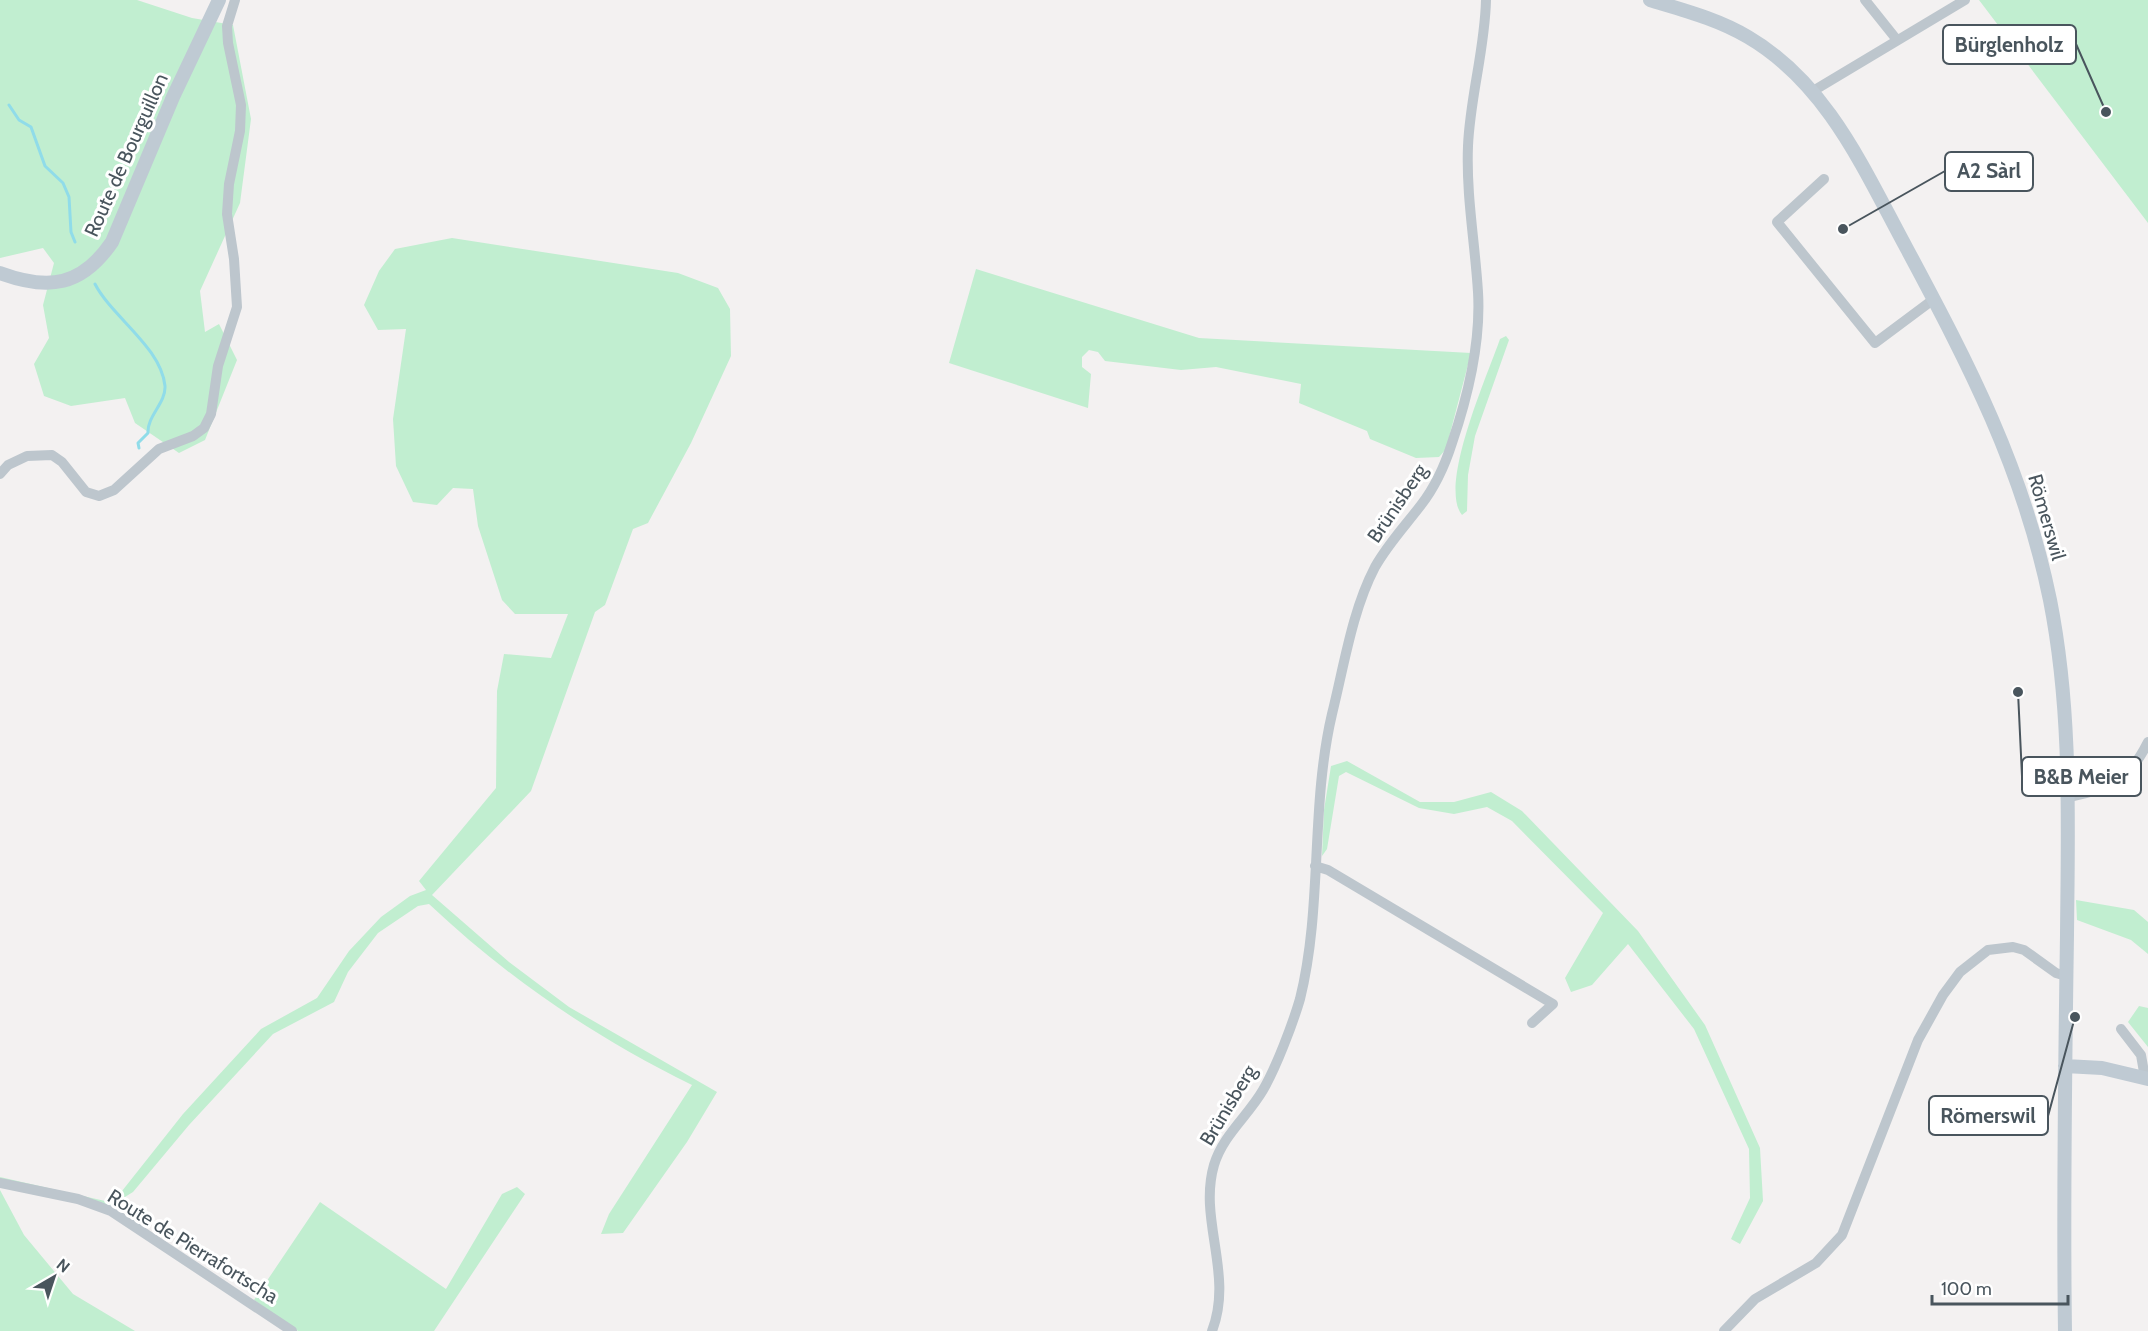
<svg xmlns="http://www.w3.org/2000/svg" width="2148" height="1331" viewBox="0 0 2148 1331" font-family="Cabin,sans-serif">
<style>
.green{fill:#c1eed0}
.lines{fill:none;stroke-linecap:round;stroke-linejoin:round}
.stream{stroke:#90dce9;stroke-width:3}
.street{stroke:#bdc6cd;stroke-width:10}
.secondary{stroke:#bfcad3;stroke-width:14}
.labels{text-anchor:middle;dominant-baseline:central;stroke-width:6;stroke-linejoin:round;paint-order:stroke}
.street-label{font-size:20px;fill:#49555d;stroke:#fff}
.leader{fill:none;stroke:#49555d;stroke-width:2}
.callout-dot{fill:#49555d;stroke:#fff;stroke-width:2}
.callout{fill:#fff;stroke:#49555d;stroke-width:2}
.callout-label{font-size:21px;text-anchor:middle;font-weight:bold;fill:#49555d}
</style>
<rect width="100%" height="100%" fill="#f3f1f1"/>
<path class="green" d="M0 0H137L192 18 233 25 251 119 240 203 200 291 205 332 219 324 237 360 205 440 179 453 135 423 125 398 71 406 44 396 34 364 49 338 43 305 54 263 43 248 0 258Z
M1979 0H2148V223Z
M452 238 678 273 718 288 730 309 731 356 691 443 648 523 633 529 605 605 595 612 531 791 432 895 509 962 569 1007 717 1092 687 1142 623 1233 601 1234 609 1214 692 1085C593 1036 510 980 429 904L418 906 378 933 348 972 334 1002 273 1034 189 1125 133 1192 112 1205 103 1204 0 1181V1177L105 1201 122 1191 183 1114 261 1029 317 998 349 951 381 917 410 896 426 890 419 881 496 788 497 691 504 654 551 658 568 614H515L502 600 478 526 473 489 453 488 437 505 413 502 396 466 393 419 406 329 378 330 364 305 379 271 395 249Z
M976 269 1199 338 1471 353 1446 449 1439 457 1416 458 1370 439 1367 431 1299 403 1301 384 1216 367 1181 370 1105 361 1098 352 1089 350 1082 357V367L1091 374 1088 408 949 363Z
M1506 336 1509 340 1475 436 1468 475 1467 511 1462 515C1438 486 1488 374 1500 339Z
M1347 761 1420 802H1454L1491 792 1522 811 1638 931 1705 1025 1760 1148 1763 1201 1740 1244 1731 1239 1750 1198 1749 1149 1694 1029 1628 944 1592 985 1571 992 1565 978 1603 913 1512 821 1487 807 1454 814 1419 808 1346 772 1339 776 1327 849 1322 856 1324 810 1331 766Z
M2076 900 2134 910 2148 922V954L2131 940 2077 920Z
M2139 1006 2148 1008V1047L2128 1022Z
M517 1187 525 1194 434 1331H298L254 1300 320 1202 446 1289 502 1194Z
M0 1190 24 1235 73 1294 135 1331H0Z"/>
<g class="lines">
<path class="stream" d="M9 105 19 120 31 127 45 166 63 183 69 197 71 232 75 242
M95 284C112 317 161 347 165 386 166 403 147 416 148 433L138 443 139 448"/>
<path class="street" d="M1865 0 1897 40
M1813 91 1965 0
M1824 179 1777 222 1875 343 1934 299
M0 474 8 465 27 456 52 455 62 462 86 492 99 496 114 490 159 449 193 436 204 428 211 414 218 366 237 307 234 259 227 214 229 184 240 131 241 105 228 43 227 26 235 0
M2069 797C2111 788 2128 782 2148 742
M1315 866 1328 870 1553 1004 1532 1023
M2121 1029 2141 1055 2145 1078
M0 1183 78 1199 111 1211 292 1331
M1212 1331C1234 1274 1198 1220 1214 1165 1223 1135 1248 1116 1263 1090 1276 1068 1293 1023 1300 999 1323 906 1310 808 1332 714 1344 666 1352 611 1375 567 1388 544 1405 526 1421 505 1435 487 1445 465 1452 443 1468 396 1481 342 1478 292 1475 243 1466 195 1468 146 1470 97 1485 49 1486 0
M1724 1331 1755 1299 1816 1263 1842 1235 1918 1040 1943 995 1960 972 1988 950 2013 947 2024 950 2056 973 2066 976"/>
<path class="secondary" d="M1650 0C1683 10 1718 19 1748 37 1828 84 1864 170 1907 249 1969 365 2023 468 2050 600 2072 711 2068 822 2067 935 2065 1067 2063 1199 2065 1331
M0 273C49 291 82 286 112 242L173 97 219 0
M2065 1066 2102 1068 2148 1079"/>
</g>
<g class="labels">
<g class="street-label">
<text transform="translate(126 155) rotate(-66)">Route de Bourguillon</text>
<text transform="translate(1397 503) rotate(-56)">Brünisberg</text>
<text transform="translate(2047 517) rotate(74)">Römerswil</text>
<text transform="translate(1228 1105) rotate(-59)">Brünisberg</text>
<text transform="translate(193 1246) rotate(32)">Route de Pierrafortscha</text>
</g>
</g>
<path class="leader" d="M2106 112L2076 44M1843 229L1945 171M2018 692L2022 776M2075 1017L2048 1116"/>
<g class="callout-dot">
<circle cx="2106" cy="112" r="6"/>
<circle cx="1843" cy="229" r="6"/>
<circle cx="2018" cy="692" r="6"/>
<circle cx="2075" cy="1017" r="6"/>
</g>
<g class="callout">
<rect x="1943" y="25" width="133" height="39" rx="6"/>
<rect x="1945" y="152" width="88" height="39" rx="6"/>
<rect x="2022" y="757" width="119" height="39" rx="6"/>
<rect x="1929" y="1096" width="119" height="39" rx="6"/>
</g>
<g class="callout-label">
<text x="2009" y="52">Bürglenholz</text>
<text x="1989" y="178">A2 Sàrl</text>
<text x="2081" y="784">B&amp;B Meier</text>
<text x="1988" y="1123">Römerswil</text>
</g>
<g transform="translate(54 1277) rotate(39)" stroke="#ffffff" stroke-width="4.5" paint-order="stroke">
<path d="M0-4.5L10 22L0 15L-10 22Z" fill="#49555d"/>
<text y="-9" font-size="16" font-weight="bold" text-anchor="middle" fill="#49555d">N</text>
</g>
<path d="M1932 1295v9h136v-9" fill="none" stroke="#49555d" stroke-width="3"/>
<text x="1941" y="1295" font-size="18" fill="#49555d" stroke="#ffffff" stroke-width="4.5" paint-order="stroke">100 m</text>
</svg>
